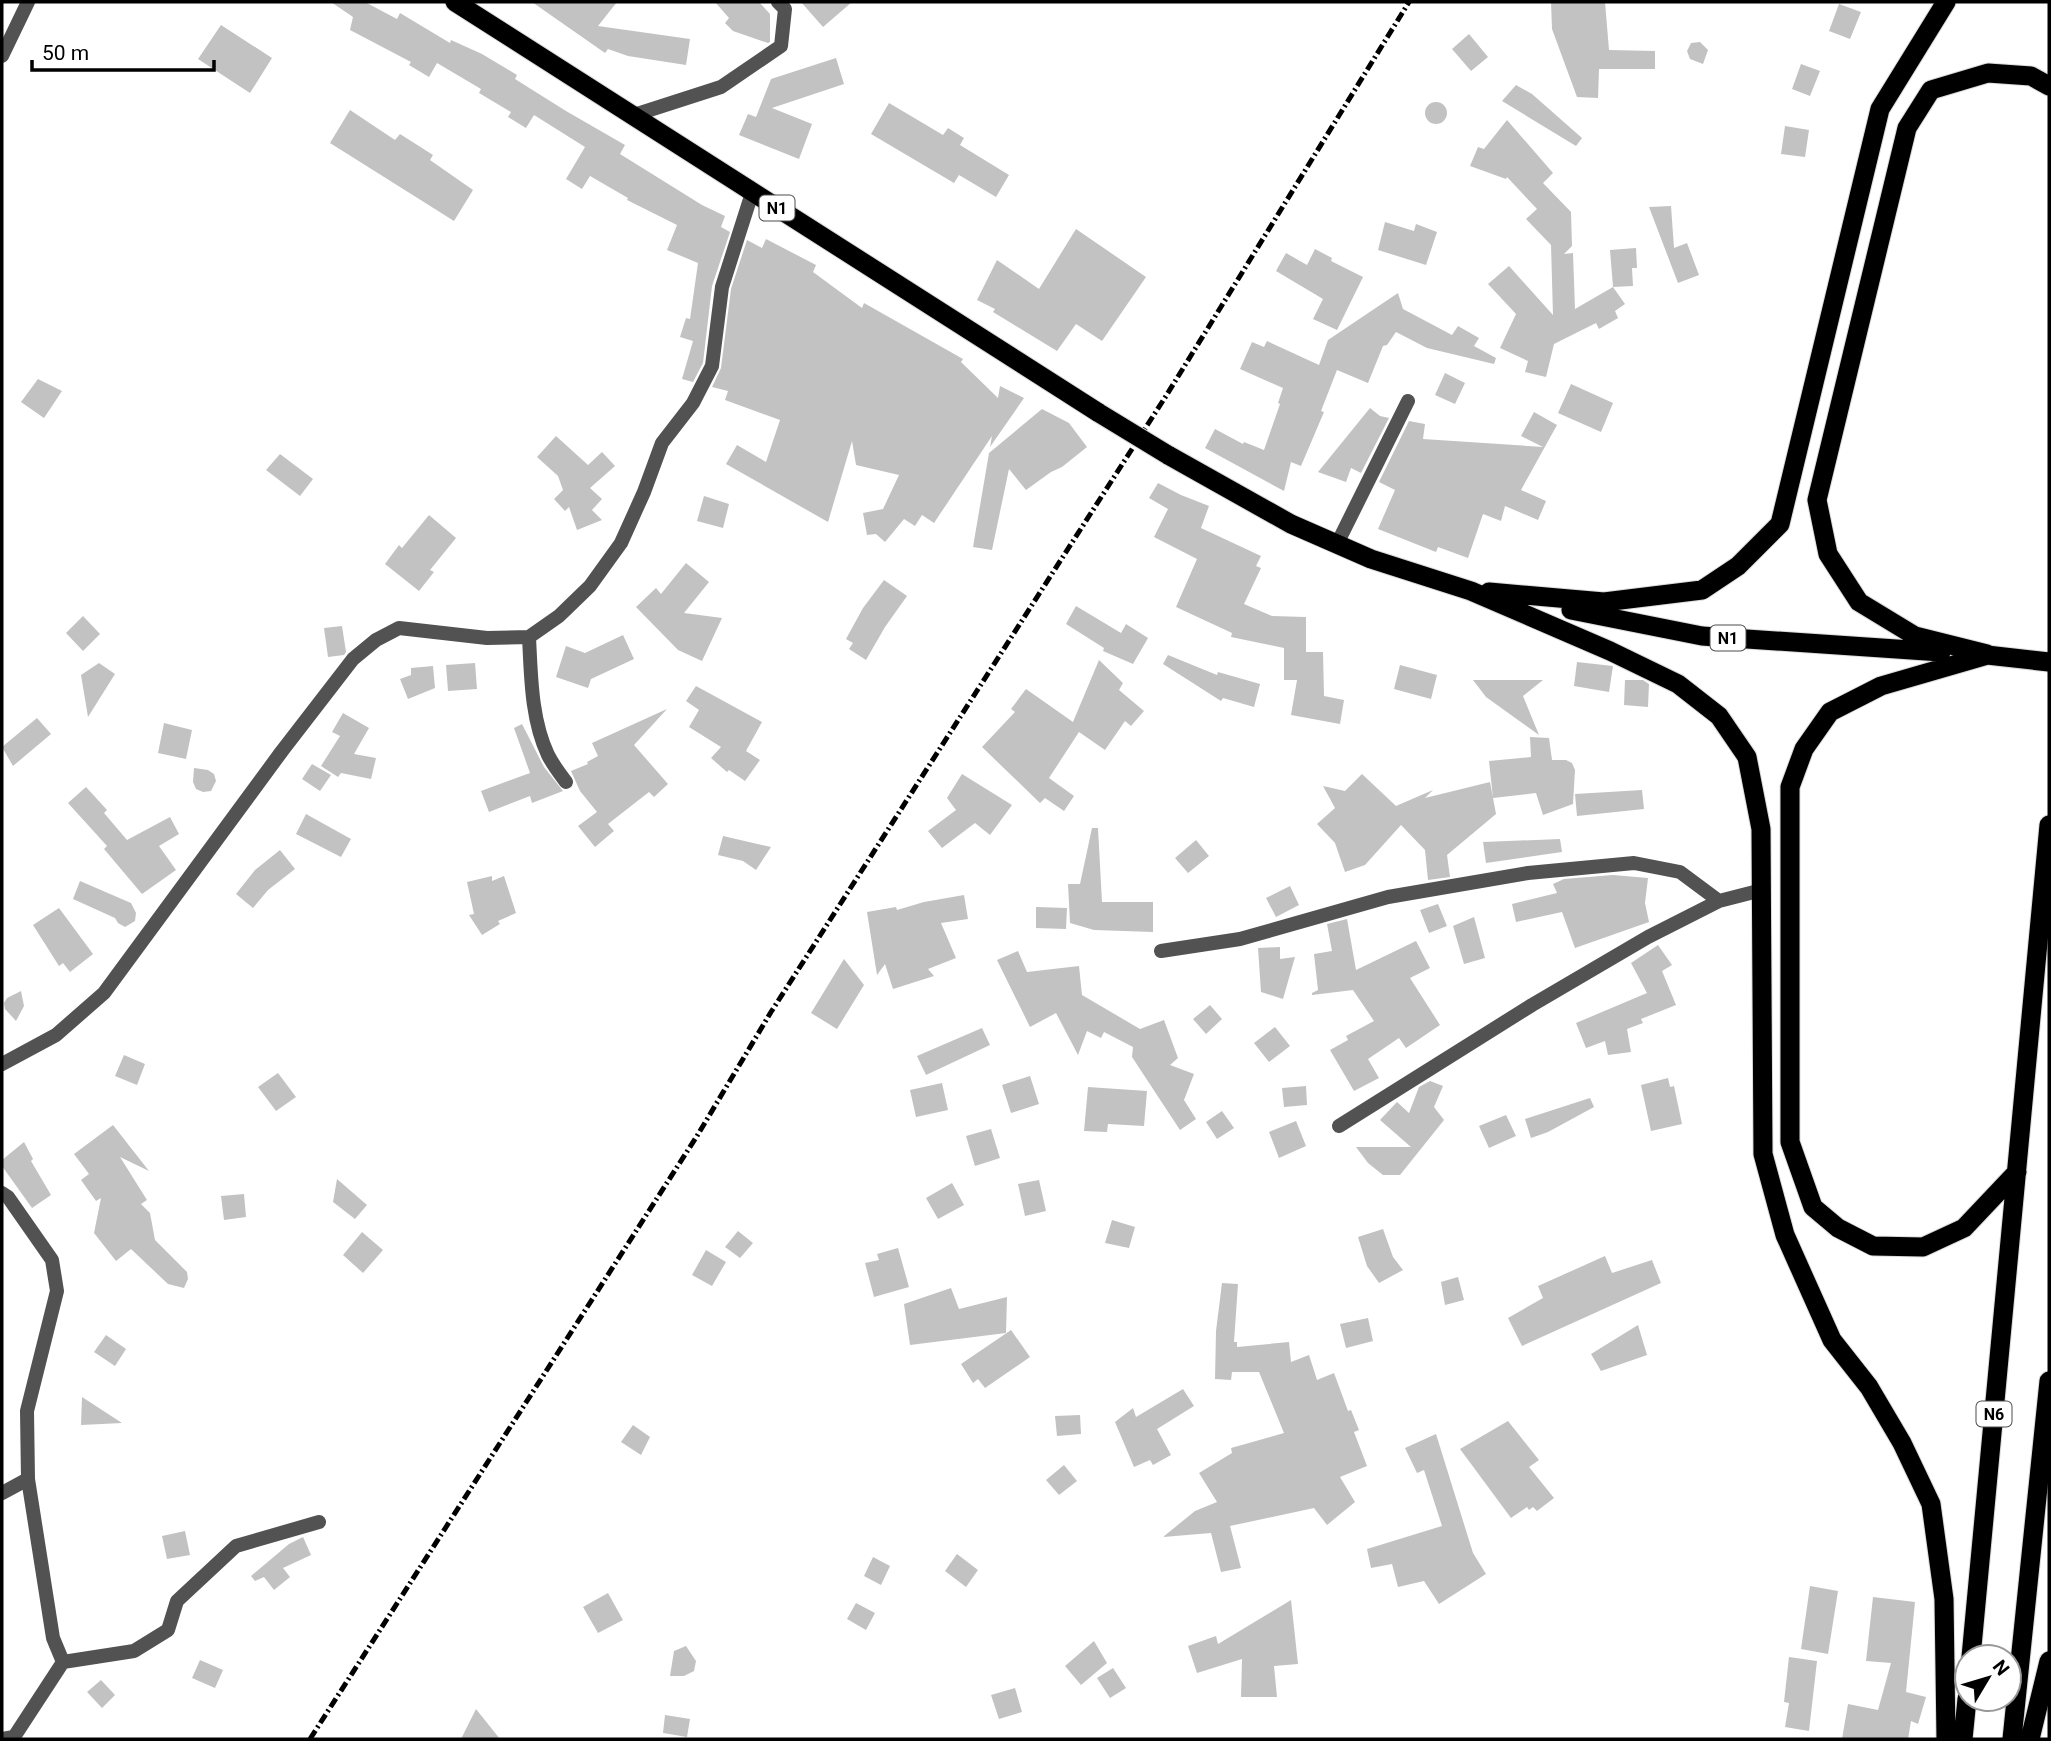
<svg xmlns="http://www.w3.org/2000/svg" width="2051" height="1741" viewBox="0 0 2051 1741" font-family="Roboto,sans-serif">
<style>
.building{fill:#c2c2c2}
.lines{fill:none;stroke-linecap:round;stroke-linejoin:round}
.trunk-casing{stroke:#dbdbdb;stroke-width:21}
.minor{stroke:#525252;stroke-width:14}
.trunk{stroke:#000;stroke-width:19}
.rail{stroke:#000;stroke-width:5;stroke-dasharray:10 3.5 2 3.5;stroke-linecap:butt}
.trunk-bridge-casing{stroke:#dbdbdb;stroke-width:21;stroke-linecap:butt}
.trunk-bridge{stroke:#000;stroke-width:19}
.labels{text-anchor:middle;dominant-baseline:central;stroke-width:7;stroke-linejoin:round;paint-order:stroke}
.shield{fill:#fff;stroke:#4c4c4c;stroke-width:2}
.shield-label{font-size:16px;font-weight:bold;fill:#000}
</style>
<rect width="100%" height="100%" fill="#fff"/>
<path class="building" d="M331 2H365L397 19 400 13 450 43 451 40 482 54 517 75 515 79 566 111 625 145 620 154 702 205 725 216 721 227 730 232 712 286 703 363 693 382 682 379 693 341 680 337 686 318 690 319 698 263 667 250 677 225 627 200 628 198 590 176 582 189 566 179 585 147 534 115 526 128 508 117 511 112 479 93 481 89 437 63 429 77 409 65 411 62 350 30 353 17Z
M532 2H617L598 26 690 39 686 65 628 56 608 49 605 53Z
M715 2H759L770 14V42L768 43 733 31 725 23 729 18Z
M801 2H852L823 27Z
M1551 2H1605L1609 50 1655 51V69H1599L1598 98 1577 97 1552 29Z
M1839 4 1861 12 1850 39 1829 31Z
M221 25 272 58 250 93 198 59Z
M1469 34 1488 57 1471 71 1452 49Z
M1700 42 1708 50 1703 64 1690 59 1687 51 1691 43Z
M836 58 844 84 772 108 812 124 799 159 739 135 748 114 756 117 771 79Z
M1801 64 1820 71 1810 96 1792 89Z
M1516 85 1532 94 1582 138 1576 146 1502 101Z
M1425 113a11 11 0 1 1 22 0a11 11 0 1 1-22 0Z
M889 103 943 135 948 128 964 138 960 145 1009 175 996 197 959 175 954 183 871 134Z
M350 110 395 140 400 134 433 155 430 160 473 190 454 221 330 143Z
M1507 120 1553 173 1543 183 1571 212 1572 246 1564 254 1573 253 1575 309 1613 287 1610 250 1636 248 1637 268H1632L1633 286 1613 287 1625 304 1615 311 1618 318 1599 329 1596 323 1554 344 1546 377 1525 372 1528 361 1500 348 1516 314 1488 284 1509 266 1553 315 1551 245 1526 219 1537 209 1507 177 1506 179 1470 166 1478 147 1484 149Z
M1785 126 1809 130 1805 157 1781 154Z
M1671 206 1674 248 1687 243 1699 275 1678 283 1649 207Z
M1385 222 1414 231 1416 224 1437 232 1426 265 1378 250Z
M1076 229 1146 277 1102 341 1076 324 1057 351 993 312 995 309 977 300 997 260 1039 289Z
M766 239 816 265 813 272 862 308 864 303 963 359 961 362 998 398 1000 386 1024 398 990 447 992 436 934 523 922 515 915 526 904 519 885 542 876 534 867 535 863 513 883 509 899 475 856 465 852 441 828 522 726 464 737 445 766 462 780 420 725 400 728 391 712 387 721 368 731 289 747 240 762 248Z
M1315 249 1332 258 1331 261 1363 277 1337 330 1313 319 1323 299 1276 271 1286 253 1307 265Z
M1398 293 1403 309 1452 335 1458 326 1479 338 1474 346 1496 358 1494 364 1427 348 1396 332 1387 345 1383 346 1368 383 1337 370 1321 411 1324 412 1301 466 1291 462 1284 491 1205 448 1215 429 1243 444 1244 442 1264 450 1280 404 1278 403 1283 388 1240 369 1252 342 1264 347 1267 341 1319 365 1328 340Z
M1445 373 1465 383 1455 404 1435 395Z
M38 379 62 391 44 418 21 402Z
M1571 384 1613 403 1601 432 1558 413Z
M1370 408 1380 416 1389 418 1361 473 1351 468 1346 482 1318 472Z
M1042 409 1069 423 1087 447 1062 467 1051 472 1026 490 1009 469 992 550 973 547 989 453Z
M1534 412 1557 425 1521 490 1546 501 1538 520 1505 506 1501 521 1483 514 1468 558 1438 547 1436 552 1378 529 1395 490 1379 482 1409 421 1425 424 1423 439 1543 447 1521 436Z
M556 436 588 465 602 452 615 466 590 488 602 499 592 510 602 520 577 530 569 507 565 511 554 499 563 490 558 476 537 457Z
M280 454 313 479 300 496 266 470Z
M1158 483 1181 495 1209 506 1201 528 1261 556 1256 566 1261 568 1244 604 1272 616 1306 617V652H1323L1324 696 1344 700 1340 724 1291 715 1297 680H1284V648L1231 637 1232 633 1176 607 1197 559 1154 537 1168 509 1149 498Z
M704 496 729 504 723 528 697 521Z
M429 515 456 538 430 570 434 572 419 591 385 564 399 545 402 548Z
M686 563 709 582 684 613 722 618 702 661 678 650 636 607 656 588 661 594Z
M884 580 907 596 885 627 866 660 849 649 853 643 846 639 863 608Z
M1076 606 1121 633 1126 624 1148 638 1133 664 1103 651 1104 648 1066 624Z
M83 616 100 634 83 651 66 633Z
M342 626 346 652 344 655 328 657 324 628Z
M623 635 634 659 591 679 588 688 556 677 566 646 585 653Z
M1168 655 1217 675 1218 672 1260 684 1254 707 1223 698 1221 701 1163 664Z
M1099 660 1123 683 1119 690 1144 711 1131 726 1125 721 1105 750 1079 732 1049 778 1074 796 1064 811 1045 798 1040 803 982 747 1015 712 1011 709 1026 689 1073 722Z
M1577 662 1613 666 1609 692 1574 686Z
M99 663 115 674 88 717 81 675Z
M475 663 477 689 448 691 446 665Z
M1400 665 1437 675 1431 699 1394 689Z
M433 666 435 688 408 699 400 679 411 675V668Z
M1473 680H1543L1523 696 1539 735 1486 697Z
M1625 680H1643L1649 684 1648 707 1624 705Z
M696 686 762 722 746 751 760 760 745 781 729 770 727 772 711 758 721 747 689 727 699 710 686 701Z
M667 709 634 745 668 784 654 797 649 792 608 824 614 831 595 847 578 826 597 812 580 791 571 771 588 764 587 762 598 756 592 743Z
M343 713 369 728 354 754 376 758 371 779 341 773 338 777 321 766 340 736 332 732Z
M37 718 51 734 13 766 2 747Z
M164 723 192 730 186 759 158 753Z
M522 724 544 767 563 791 532 803 530 796 489 812 481 791 530 773 514 728Z
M1530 737 1549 738 1552 760H1566L1572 763 1575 770 1573 804 1543 815 1536 793 1493 798 1489 761 1531 757Z
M312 764 331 775 320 791 302 779Z
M194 768 208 770 214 774 216 781 211 791 203 792 196 789 193 782Z
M962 774 1012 805 990 835 975 823 942 848 928 831 956 810 947 798Z
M1362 774 1396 806 1433 790 1425 798 1490 782 1496 814 1447 855 1450 877 1428 880 1425 850 1401 825 1365 865 1345 872 1335 843 1317 824 1335 808 1323 786 1345 791Z
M86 787 107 810 104 813 127 840 170 817 179 834 159 846 176 870 142 894 104 849 107 846 68 803Z
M1642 790 1644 809 1577 816 1575 794Z
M306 814 351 839 341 857 296 834Z
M1092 828H1098L1102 902H1153V932L1094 930 1070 923 1068 884H1080Z
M723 836 771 847 756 870 743 861 718 855Z
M1560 839 1562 852 1486 863 1483 842Z
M1196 840 1209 856 1188 873 1175 858Z
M280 850 295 869 268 890 253 908 236 894 255 870Z
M1613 875 1648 878 1645 903 1649 922 1575 948 1562 912 1516 922 1512 904 1557 893 1553 884 1564 879Z
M492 876V881L504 876 516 913 498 921 500 924 482 935 469 915 474 914 467 882Z
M80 881 131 903 136 913 135 921 125 927 118 923 115 918 73 899Z
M1290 886 1299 905 1276 917 1266 898Z
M964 895 968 919 941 923 956 958 928 969 934 976 893 989 885 964 877 975 867 912 896 907 897 910 924 902Z
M1438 904 1447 926 1429 933 1420 910Z
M1036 907 1067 908 1066 929 1036 928Z
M59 908 93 954 70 972 63 963 59 966 33 925Z
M1474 917 1485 958 1464 964 1453 926Z
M1347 919 1356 970 1416 941 1430 968 1410 978 1440 1025 1406 1048 1399 1038 1368 1059 1379 1078 1354 1091 1330 1050 1348 1040 1346 1036 1374 1021 1353 990 1312 995V993L1318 990 1314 954 1332 951 1327 924Z
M1658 945 1672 965 1662 971 1676 1005 1641 1019 1643 1023 1627 1029 1631 1052 1608 1055 1605 1041 1586 1048 1576 1023 1647 993 1631 963Z
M1280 947V959L1295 957 1283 999 1261 992 1258 948Z
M1018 951 1027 972 1079 966 1082 995 1140 1029 1164 1020 1178 1058 1170 1065 1194 1074 1184 1100 1196 1119 1180 1130 1132 1057 1133 1047 1104 1032 1101 1038 1087 1031 1078 1055 1056 1013 1030 1027 997 960Z
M844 959 864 985 837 1029 811 1013Z
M21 991 24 1006 16 1021 5 1009 4 1003 7 998Z
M1210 1005 1222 1019 1206 1034 1193 1019Z
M1275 1027 1290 1046 1269 1062 1254 1043Z
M982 1028 990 1045 926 1075 917 1056Z
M124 1055 145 1064 137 1085 115 1076Z
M278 1073 296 1097 276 1111 258 1087Z
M1030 1076 1039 1104 1011 1113 1002 1085Z
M1668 1078 1670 1087 1674 1086 1682 1124 1651 1131 1641 1085Z
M1430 1081 1443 1086 1434 1107 1444 1120 1400 1175H1383L1368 1163 1356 1147H1411L1380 1120 1397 1102 1409 1113 1419 1087Z
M942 1083 948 1110 916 1117 910 1090Z
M1306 1086 1307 1105 1284 1107 1282 1088Z
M1088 1087 1147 1091 1144 1126 1108 1124 1107 1132 1084 1131Z
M1590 1098 1594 1107 1548 1132 1531 1138 1525 1119Z
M1222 1111 1234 1128 1217 1139 1206 1122Z
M1506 1115 1516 1136 1489 1148 1479 1126Z
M1296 1121 1306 1146 1279 1158 1269 1132Z
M113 1125 149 1171 120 1157 147 1200 141 1204 150 1213 155 1240 187 1272 188 1279 184 1288 168 1284 131 1249 116 1261 94 1233 101 1198 96 1201 81 1180 89 1174 74 1154Z
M991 1129 1000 1158 975 1166 966 1136Z
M24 1142 33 1159 31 1161 51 1195 32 1208 2 1166V1160Z
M337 1179 367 1205 355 1219 333 1202Z
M1039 1180 1046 1211 1025 1216 1018 1184Z
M952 1183 964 1205 938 1219 926 1198Z
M244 1194 246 1217 224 1220 221 1196Z
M1112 1220 1135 1227 1129 1248 1105 1243Z
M1383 1229 1393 1257 1403 1270 1379 1283 1367 1266 1358 1237Z
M738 1231 753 1243 740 1258 725 1247Z
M362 1232 383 1250 363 1273 343 1255Z
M898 1248 909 1287 874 1297 865 1263 879 1260 877 1254Z
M706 1250 726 1262 712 1286 692 1275Z
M1605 1256 1612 1273 1652 1260 1661 1283 1522 1346 1508 1318 1543 1298 1538 1286Z
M1458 1277 1464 1300 1445 1305 1441 1282Z
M1222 1283 1238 1284 1234 1342H1237V1347L1289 1342 1291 1362 1309 1355 1317 1380 1334 1373 1348 1411 1351 1410 1359 1430 1354 1432 1367 1466 1340 1477 1355 1502 1327 1525 1314 1508 1230 1526 1241 1568 1221 1572 1211 1533 1163 1537 1195 1511 1217 1502 1199 1473 1232 1453 1231 1448 1284 1433 1259 1372H1232L1231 1380 1215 1379 1216 1331Z
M951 1288 959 1309 1007 1297 1006 1333 910 1345 904 1304Z
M1368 1318 1373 1341 1346 1348 1340 1324Z
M1638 1325 1647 1355 1601 1371 1591 1354Z
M1011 1330 1030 1357 985 1388 978 1379 973 1383 961 1364Z
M106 1335 126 1349 115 1366 94 1352Z
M1183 1389 1194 1406 1157 1429 1171 1455 1153 1465 1150 1460 1134 1467 1115 1422 1133 1408 1136 1417Z
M82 1397 122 1423 81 1425Z
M1080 1415 1081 1434 1057 1436 1055 1416Z
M1508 1421 1539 1460 1529 1467 1554 1498 1537 1511 1533 1507 1529 1510 1527 1507 1511 1518 1460 1449Z
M633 1425 650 1437 641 1455 621 1442Z
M1436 1434 1473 1553 1486 1574 1439 1604 1424 1581 1398 1587 1392 1564 1371 1568 1367 1549 1442 1526 1424 1470 1417 1473 1405 1448Z
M1064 1465 1077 1481 1059 1495 1046 1480Z
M185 1531 190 1555 167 1559 162 1536Z
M303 1537 311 1555 283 1568 290 1577 274 1590 264 1577 255 1581 251 1576 289 1544Z
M957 1554 978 1570 966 1587 945 1571Z
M873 1557 890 1566 881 1585 864 1576Z
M1810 1586 1838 1591 1828 1654 1801 1649Z
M608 1593 623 1620 598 1633 583 1607Z
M1873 1597 1915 1602 1906 1692 1926 1697 1918 1724 1911 1721 1908 1739H1842L1848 1704 1878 1710 1891 1663 1866 1661Z
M1291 1600 1298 1664 1274 1666 1277 1697H1241L1242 1659 1197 1673 1188 1646 1216 1636 1218 1644Z
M856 1603 875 1613 866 1630 847 1619Z
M1094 1641 1107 1663 1081 1685 1065 1666Z
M686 1646 696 1661 694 1671 684 1676H670L674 1651Z
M1789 1657 1817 1661 1809 1731 1785 1727 1789 1703 1784 1702Z
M200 1660 223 1670 215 1688 192 1678Z
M1113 1668 1126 1688 1110 1698 1097 1678Z
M101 1680 115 1695 102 1708 87 1692Z
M1015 1688 1022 1712 999 1719 991 1695Z
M476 1709 500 1739H461Z
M665 1715 690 1719 687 1737 663 1733Z"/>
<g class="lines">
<g class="trunk-casing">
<path id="trunk" d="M455 2 1099 413
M1168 455 1291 524 1371 559 1471 591 1610 651 1678 684 1719 716 1747 757 1761 829 1763 1154 1785 1235 1832 1340 1869 1387 1902 1443 1931 1504 1944 1599 1946 1739
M1489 592 1604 602 1702 590 1738 566 1780 524 1880 109 1946 2
M1571 610 1702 636 1941 652
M1978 654 2049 662
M1987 654 1915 636 1859 602 1828 554 1817 500 1907 128 1931 90 1988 73 2031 76 2049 86
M1988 655 1881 686 1830 712 1804 749 1790 787V1142L1813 1207 1838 1228 1873 1246 1923 1247 1964 1228 2017 1172
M1971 1657 2049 825
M1963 1739 1967 1699
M2012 1739 2049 1381
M2030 1739 2049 1661"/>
</g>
<path class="minor" d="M2 56 28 2
M631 116 721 87 781 46 785 9 778 2
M1337 544 1408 401
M529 637C531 675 531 719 548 755 553 765 560 774 566 782
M1161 951 1240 939 1388 897 1528 873 1634 863 1680 872 1719 901
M2 1064 56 1035 104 993 282 751 353 659 376 640 399 628 487 638 529 637 559 616 590 586 621 543 644 492 662 443 693 403 712 366 722 287 752 193
M1339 1126 1532 1005 1648 937 1719 901 1762 890
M2 1193 8 1197 52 1260 57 1291 27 1411 28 1479 2 1493
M28 1479 53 1638 63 1662
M2 1739 14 1737 63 1662 134 1651 168 1630 177 1601 236 1546 319 1522"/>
<use href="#trunk" class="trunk"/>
<path class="rail" d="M310 1739 697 1136 771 1012 1166 396 1409 2"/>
<g class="trunk-bridge-casing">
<path id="trunk-bridge" d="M1099 413 1168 455"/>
</g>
<use href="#trunk-bridge" class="trunk-bridge"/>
</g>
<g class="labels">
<g class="shield">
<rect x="759.5" y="195.5" width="35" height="25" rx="5"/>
<rect x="1710.5" y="625.5" width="35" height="25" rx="5"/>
<rect x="1976.5" y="1401.5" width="35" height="25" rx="5"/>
</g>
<g class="shield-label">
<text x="777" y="208">N1</text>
<text x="1728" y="638">N1</text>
<text x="1994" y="1414">N6</text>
</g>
</g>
<rect width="2051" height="1741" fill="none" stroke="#000000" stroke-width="7"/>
<g transform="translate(1988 1678) rotate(52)"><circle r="33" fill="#ffffff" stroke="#999999" stroke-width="2"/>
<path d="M0-5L12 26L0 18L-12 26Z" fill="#000000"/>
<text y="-10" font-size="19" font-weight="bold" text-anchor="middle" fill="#000000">N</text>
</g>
<path d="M32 60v10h182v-10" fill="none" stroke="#000000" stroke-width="3.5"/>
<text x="42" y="60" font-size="21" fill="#000000" stroke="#ffffff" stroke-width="5" paint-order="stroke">50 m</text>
</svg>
